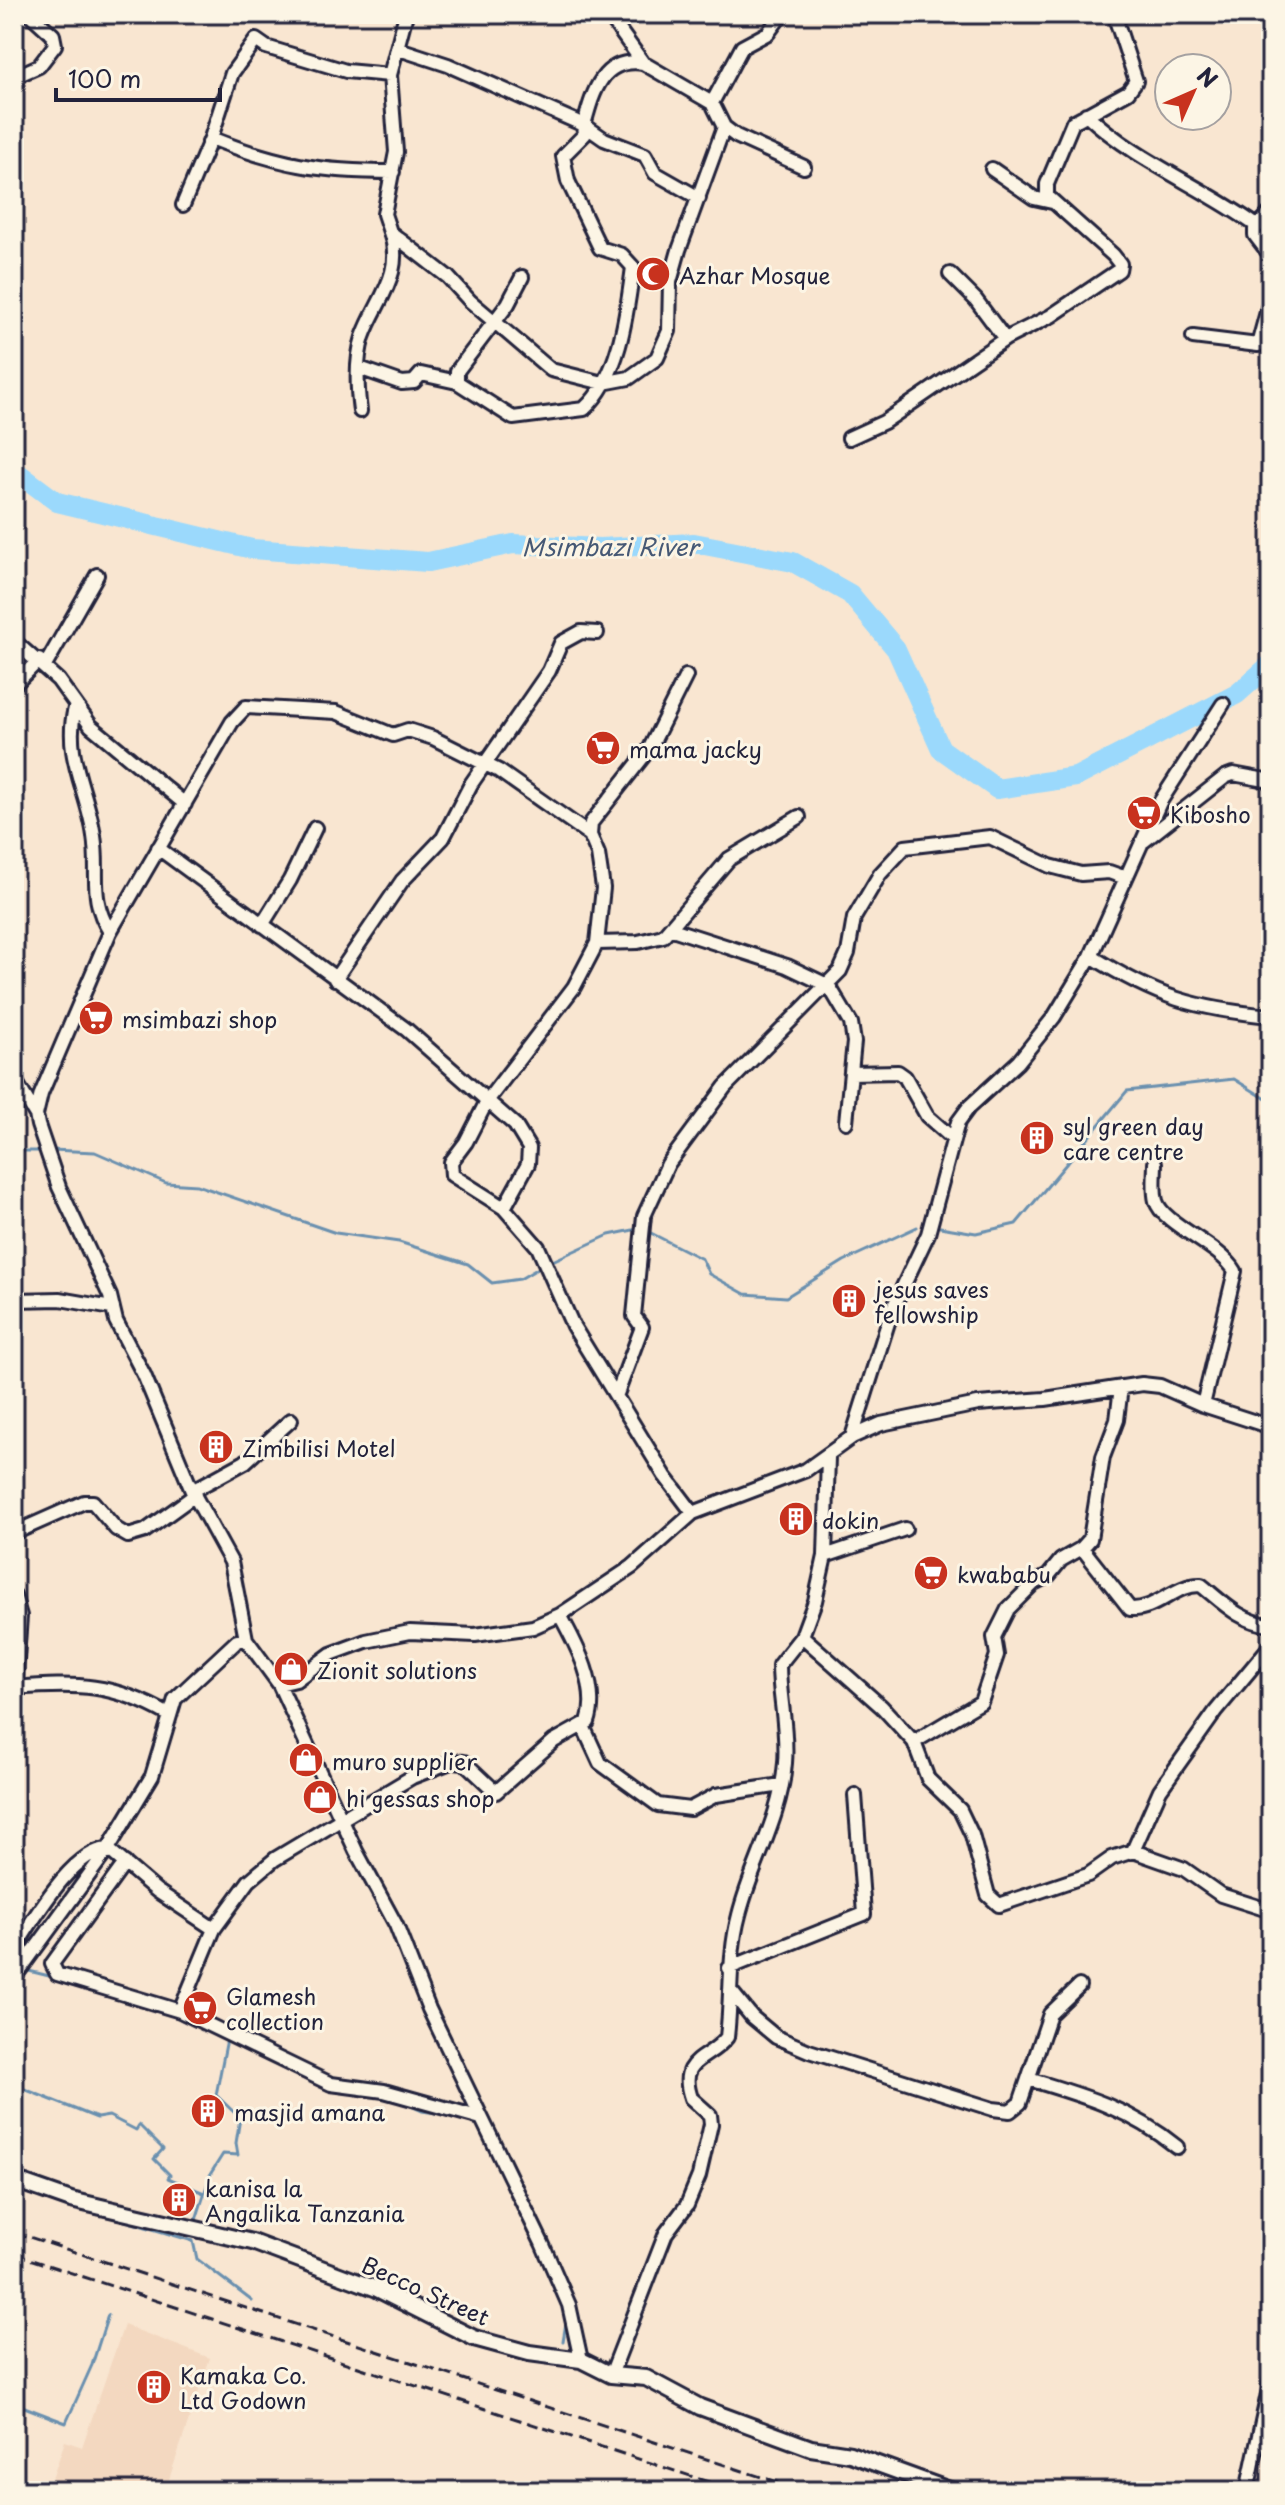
<svg xmlns="http://www.w3.org/2000/svg" width="1285" height="2505" viewBox="0 0 1285 2505" font-family="'Playpen Sans',sans-serif">
<style>
.built{fill:#f3d8c0}
.lines{fill:none;stroke-linecap:round;stroke-linejoin:round}
.stream{stroke:#6b90af;stroke-width:3}
.river{stroke:#9bd9fc;stroke-width:20}
.minor-casing{stroke:#22223b;stroke-width:18}
.tertiary-casing{stroke:#22223b;stroke-width:20}
.minor{stroke:#fcf5e5;stroke-width:12}
.tertiary{stroke:#fcf5e5;stroke-width:14}
.rail{stroke:#22223b;stroke-width:3;stroke-dasharray:12 6;stroke-linecap:butt}
.labels{text-anchor:middle;dominant-baseline:central;stroke-width:6;stroke-linejoin:round;paint-order:stroke}
.poi-label{font-size:22px;fill:#22223b;stroke:#fcf5e5;text-anchor:start}
.street-label{font-size:22px;fill:#22223b;stroke:#fcf5e5}
.water-label{font-size:24px;font-style:italic;fill:#465975;stroke:#fcf5e5}
</style>
<rect width="100%" height="100%" fill="#f9e6d1"/>
<filter id="ink" filterUnits="userSpaceOnUse"><feTurbulence type="fractalNoise" baseFrequency=".0125" numOctaves="2"/><feDisplacementMap in="SourceGraphic" scale="16" xChannelSelector="R" yChannelSelector="G"/><feConvolveMatrix kernelMatrix="1 2 1 2 8 2 1 2 1" color-interpolation-filters="sRGB"/></filter>
<g filter="url(#ink)">
<path class="built" d="M124 2325 210 2358 165 2491H48L65 2441 82 2447Z"/>
<g class="lines">
<path class="stream" d="M51 1150 95 1152 166 1183 197 1185 336 1233 399 1242 468 1264 492 1283 520 1279 542 1266
M14 1151H42
M940 1227 976 1233 1016 1224 1127 1091 1234 1079 1271 1102
M645 1230 702 1259 709 1274 745 1294 786 1297 844 1261 917 1227
M548 1263 609 1235 638 1229
M25 1970 53 1977
M14 2085 97 2118 109 2116 136 2130 139 2125 163 2149 154 2159 170 2175 168 2178 204 2193
M404 2103 422 2111 450 2115
M519 2208 535 2241
M109 2216 193 2241 197 2259 252 2301
M195 2223 211 2173 223 2154 238 2155 236 2143 240 2118 216 2095 227 2039
M563 2341 567 2317
M14 2403 66 2423 92 2365 108 2315"/>
<path class="river" d="M14 470 57 502 252 549 428 562 513 544 600 548 694 543 793 562 850 594 896 649 941 749 997 789 1076 777 1237 694 1271 664"/>
<g class="minor-casing">
<path id="minor" d="M406 14 390 75 396 152 384 214 390 232 448 277 470 301 551 370 603 383 629 378 657 358 669 331 670 282 679 250 724 127 712 103 742 47 768 33 782 14
M608 14 643 63 712 103
M399 49 448 65 584 125C593 92 602 57 643 63
M14 77 39 66 55 45 53 35 30 14
M1086 114C1137 162 1202 186 1257 226
M724 127 736 136 804 167
M211 138C278 165 320 172 393 172
M992 169 1034 198 1052 202
M183 205 211 138 232 73 256 40 266 47 346 71 390 75
M1271 212 1255 229V235L1271 256
M950 274 976 300 1005 339
M1193 337 1258 345 1271 297
M359 368 402 383 414 382 421 374 457 382 513 418 584 409C620 377 627 312 633 267L622 255 600 248 568 181 563 156 585 134 584 125 604 139 645 155 655 173 699 198
M457 382V371L508 304 522 277
M360 411C357 388 356 359 363 337 376 300 405 274 390 232
M849 438 884 422 1005 339 1051 316 1119 270 1120 264 1113 255 1047 196V184L1073 122 1128 92 1136 81 1114 14
M14 641 58 680 91 726 185 804
M45 666 97 575
M686 676 650 748 591 823 590 835 598 854 603 888 597 943 574 987 487 1101 466 1142 451 1162 452 1175 504 1208 538 1247 573 1326 665 1476 693 1513
M14 685 39 660
M75 708C63 755 88 791 94 836 100 874 88 897 110 932
M1144 841 1225 777 1233 774 1271 781
M158 848 407 1030 515 1125 529 1148 528 1164 504 1208
M262 925 290 880 315 828
M672 929 787 966 829 986 851 1023 854 1042 846 1122
M597 943 638 942 663 936 729 859 799 817
M1091 956C1156 997 1195 1009 1271 1016
M335 979 402 881 443 838 471 784 549 671 561 643 581 632 597 633
M851 1073 898 1072 905 1077 927 1116 952 1138
M14 1079 36 1115
M1155 1163C1155 1174 1153 1189 1156 1201 1163 1225 1219 1244 1235 1271L1203 1405
M14 1300 60 1299 112 1308
M617 1394 642 1327 634 1316 644 1216 668 1164 725 1087 840 971 848 953 854 918 880 874 905 847 990 837 1050 866 1081 874 1109 872 1126 878
M852 1437 892 1310 928 1234 958 1122 969 1107 1018 1062 1054 1017 1091 956 1160 802 1223 704
M192 1491 245 1462 291 1420
M14 1533 84 1502H93L116 1529 128 1536 145 1531 195 1495
M1082 1548 1130 1609C1156 1611 1175 1584 1201 1585 1223 1603 1242 1623 1271 1625
M825 1556 905 1529
M14 1595 20 1616 15 1688
M802 1636 882 1707 914 1742 928 1779 960 1810 972 1835 988 1895 999 1905 1088 1875 1112 1858 1133 1851 1184 1869 1221 1895 1271 1911
M246 1639 231 1562 192 1491 144 1375 116 1321 110 1296 59 1187 38 1125 36 1115 41 1094 110 932 232 722 246 707 336 712 393 735 408 730 433 738 499 771 590 835
M279 1684 356 1851 396 1925 429 2009 542 2243 569 2305 581 2360
M14 1688C77 1683 113 1683 169 1715
M583 1726 600 1763 658 1805 690 1809 716 1795 781 1785
M914 1742 981 1702 997 1655 994 1637 1008 1609 1034 1583 1048 1576 1061 1560 1082 1548 1090 1539 1103 1457 1117 1420 1121 1387
M1133 1851 1160 1790 1216 1711 1271 1645
M125 1863 52 1964 57 1974 180 2011 331 2084 384 2091 481 2118
M14 1949C33 1921 72 1850 108 1849L157 1891 214 1929
M729 1968 864 1914 855 1795
M14 1978 108 1849 152 1776 175 1699 237 1641 246 1639 279 1684 296 1680 331 1654 366 1641 410 1632 475 1635 533 1627 560 1615 632 1567 693 1513 806 1470 852 1437 881 1424 978 1404 1045 1399 1142 1384 1160 1386 1203 1405 1271 1427
M730 1990 752 2017 776 2037 809 2051 993 2109 1010 2111 1020 2103 1050 2014 1079 1986
M180 2011 214 1929 249 1881 275 1859 412 1777 453 1761 464 1762 496 1792 554 1741 588 1722C600 1688 576 1644 560 1615
M1028 2079C1085 2096 1130 2109 1177 2147
M611 2375 666 2233 687 2205 699 2176 711 2124 710 2115 691 2098C677 2057 709 2061 727 2037 732 1995 728 1956 739 1915 752 1863 781 1818 785 1763 788 1729 779 1698 779 1665L802 1636 815 1601 825 1556 828 1457
M1247 2491 1271 2380"/>
</g>
<g class="tertiary-casing">
<path id="tertiary" d="M14 2180 71 2200 252 2242 377 2289 474 2338 529 2353 581 2360 611 2375 646 2378 700 2407 811 2448 850 2454 952 2491"/>
</g>
<use href="#minor" class="minor"/>
<use href="#tertiary" class="tertiary"/>
<path class="rail" d="M14 2232 804 2491
M14 2254 736 2491"/>
</g>
</g>
<defs>
<g id="mosque-disc" transform="scale(1.8)"><circle r="9.5" fill="#c8321e" stroke="#fcf5e5"/><path d="M3.5-4.9A6 6 0 1 0 3.5 4.9A5 5 0 1 1 3.5-4.9Z" fill="#fff"/></g>
<g id="supermarket-disc" transform="scale(1.8)"><circle r="9.5" fill="#c8321e" stroke="#fcf5e5"/><path d="M-6-5.5h2.5l.6 2H6L4.5 2H-2.5L-4.4-4H-6ZM-1.5 3.2a1.3 1.3 0 1 0 .1 0ZM3 3.2a1.3 1.3 0 1 0 .1 0Z" fill="#fff"/></g>
<g id="building-disc" transform="scale(1.8)"><circle r="9.5" fill="#c8321e" stroke="#fcf5e5"/><path d="M-4-6H4V6H1V3H-1V6H-4ZM-2.5-4.3h1.7v1.8h-1.7ZM.8-4.3h1.7v1.8H.8ZM-2.5-1h1.7V.8h-1.7ZM.8-1h1.7V.8H.8Z" fill="#fff"/></g>
<g id="shop-disc" transform="scale(1.8)"><circle r="9.5" fill="#c8321e" stroke="#fcf5e5"/><path d="M-5-2.5h2.3a2.7 3.5 0 0 1 5.4 0H5L5.5 6h-11ZM-1.5-2.5h3a1.5 2.3 0 0 0-3 0Z" fill="#fff"/></g>
</defs>
<g fill-rule="evenodd">
<use href="#mosque-disc" x="653" y="274"/>
<use href="#supermarket-disc" x="603" y="748"/>
<use href="#supermarket-disc" x="1144" y="813"/>
<use href="#supermarket-disc" x="96" y="1018"/>
<use href="#building-disc" x="1037" y="1138"/>
<use href="#building-disc" x="849" y="1301"/>
<use href="#building-disc" x="216" y="1447"/>
<use href="#building-disc" x="796" y="1519"/>
<use href="#supermarket-disc" x="931" y="1573"/>
<use href="#shop-disc" x="291" y="1669"/>
<use href="#shop-disc" x="306" y="1760"/>
<use href="#shop-disc" x="320" y="1797"/>
<use href="#supermarket-disc" x="200" y="2008"/>
<use href="#building-disc" x="208" y="2111"/>
<use href="#building-disc" x="179" y="2200"/>
<use href="#building-disc" x="154" y="2387"/>
</g>
<g class="labels">
<g class="poi-label">
<text x="679" y="274">Azhar Mosque</text>
<text x="629" y="748">mama jacky</text>
<text x="1170" y="813">Kibosho</text>
<text x="122" y="1018">msimbazi shop</text>
<text x="1063" y="1125">syl green day<tspan x="1063" dy="25">care centre</tspan></text>
<text x="875" y="1288">jesus saves<tspan x="875" dy="25">fellowship</tspan></text>
<text x="242" y="1447">Zimbilisi Motel</text>
<text x="822" y="1519">dokin</text>
<text x="957" y="1573">kwababu</text>
<text x="317" y="1669">Zionit solutions</text>
<text x="332" y="1760">muro supplier</text>
<text x="346" y="1797">hi gessas shop</text>
<text x="226" y="1995">Glamesh<tspan x="226" dy="25">collection</tspan></text>
<text x="234" y="2111">masjid amana</text>
<text x="205" y="2187">kanisa la<tspan x="205" dy="25">Angalika Tanzania</tspan></text>
<text x="180" y="2374">Kamaka Co.<tspan x="180" dy="25">Ltd Godown</tspan></text>
</g>
<g class="street-label">
<text transform="translate(426 2290) rotate(24)">Becco Street</text>
</g>
<g class="water-label">
<text x="610" y="546">Msimbazi River</text>
</g>
</g>
<rect width="1285" height="2505" fill="none" stroke="#fcf5e5" stroke-width="48"/>
<rect x="24" y="24" width="1237" height="2457" fill="none" stroke="#22223b" stroke-width="3" filter="url(#ink)"/>
<g transform="translate(1193 92) rotate(45)"><circle r="38" fill="#fcf5e5" stroke="#a5a1a1" stroke-width="2"/>
<path d="M0-6L14 30L0 20L-14 30Z" fill="#c8321e"/>
<text y="-12" font-size="22" font-weight="bold" text-anchor="middle" fill="#22223b">N</text>
</g>
<path d="M56 88v12h164v-12" fill="none" stroke="#22223b" stroke-width="4"/>
<text x="68" y="88" font-size="24" fill="#22223b" stroke="#fcf5e5" stroke-width="6" paint-order="stroke">100 m</text>
</svg>
